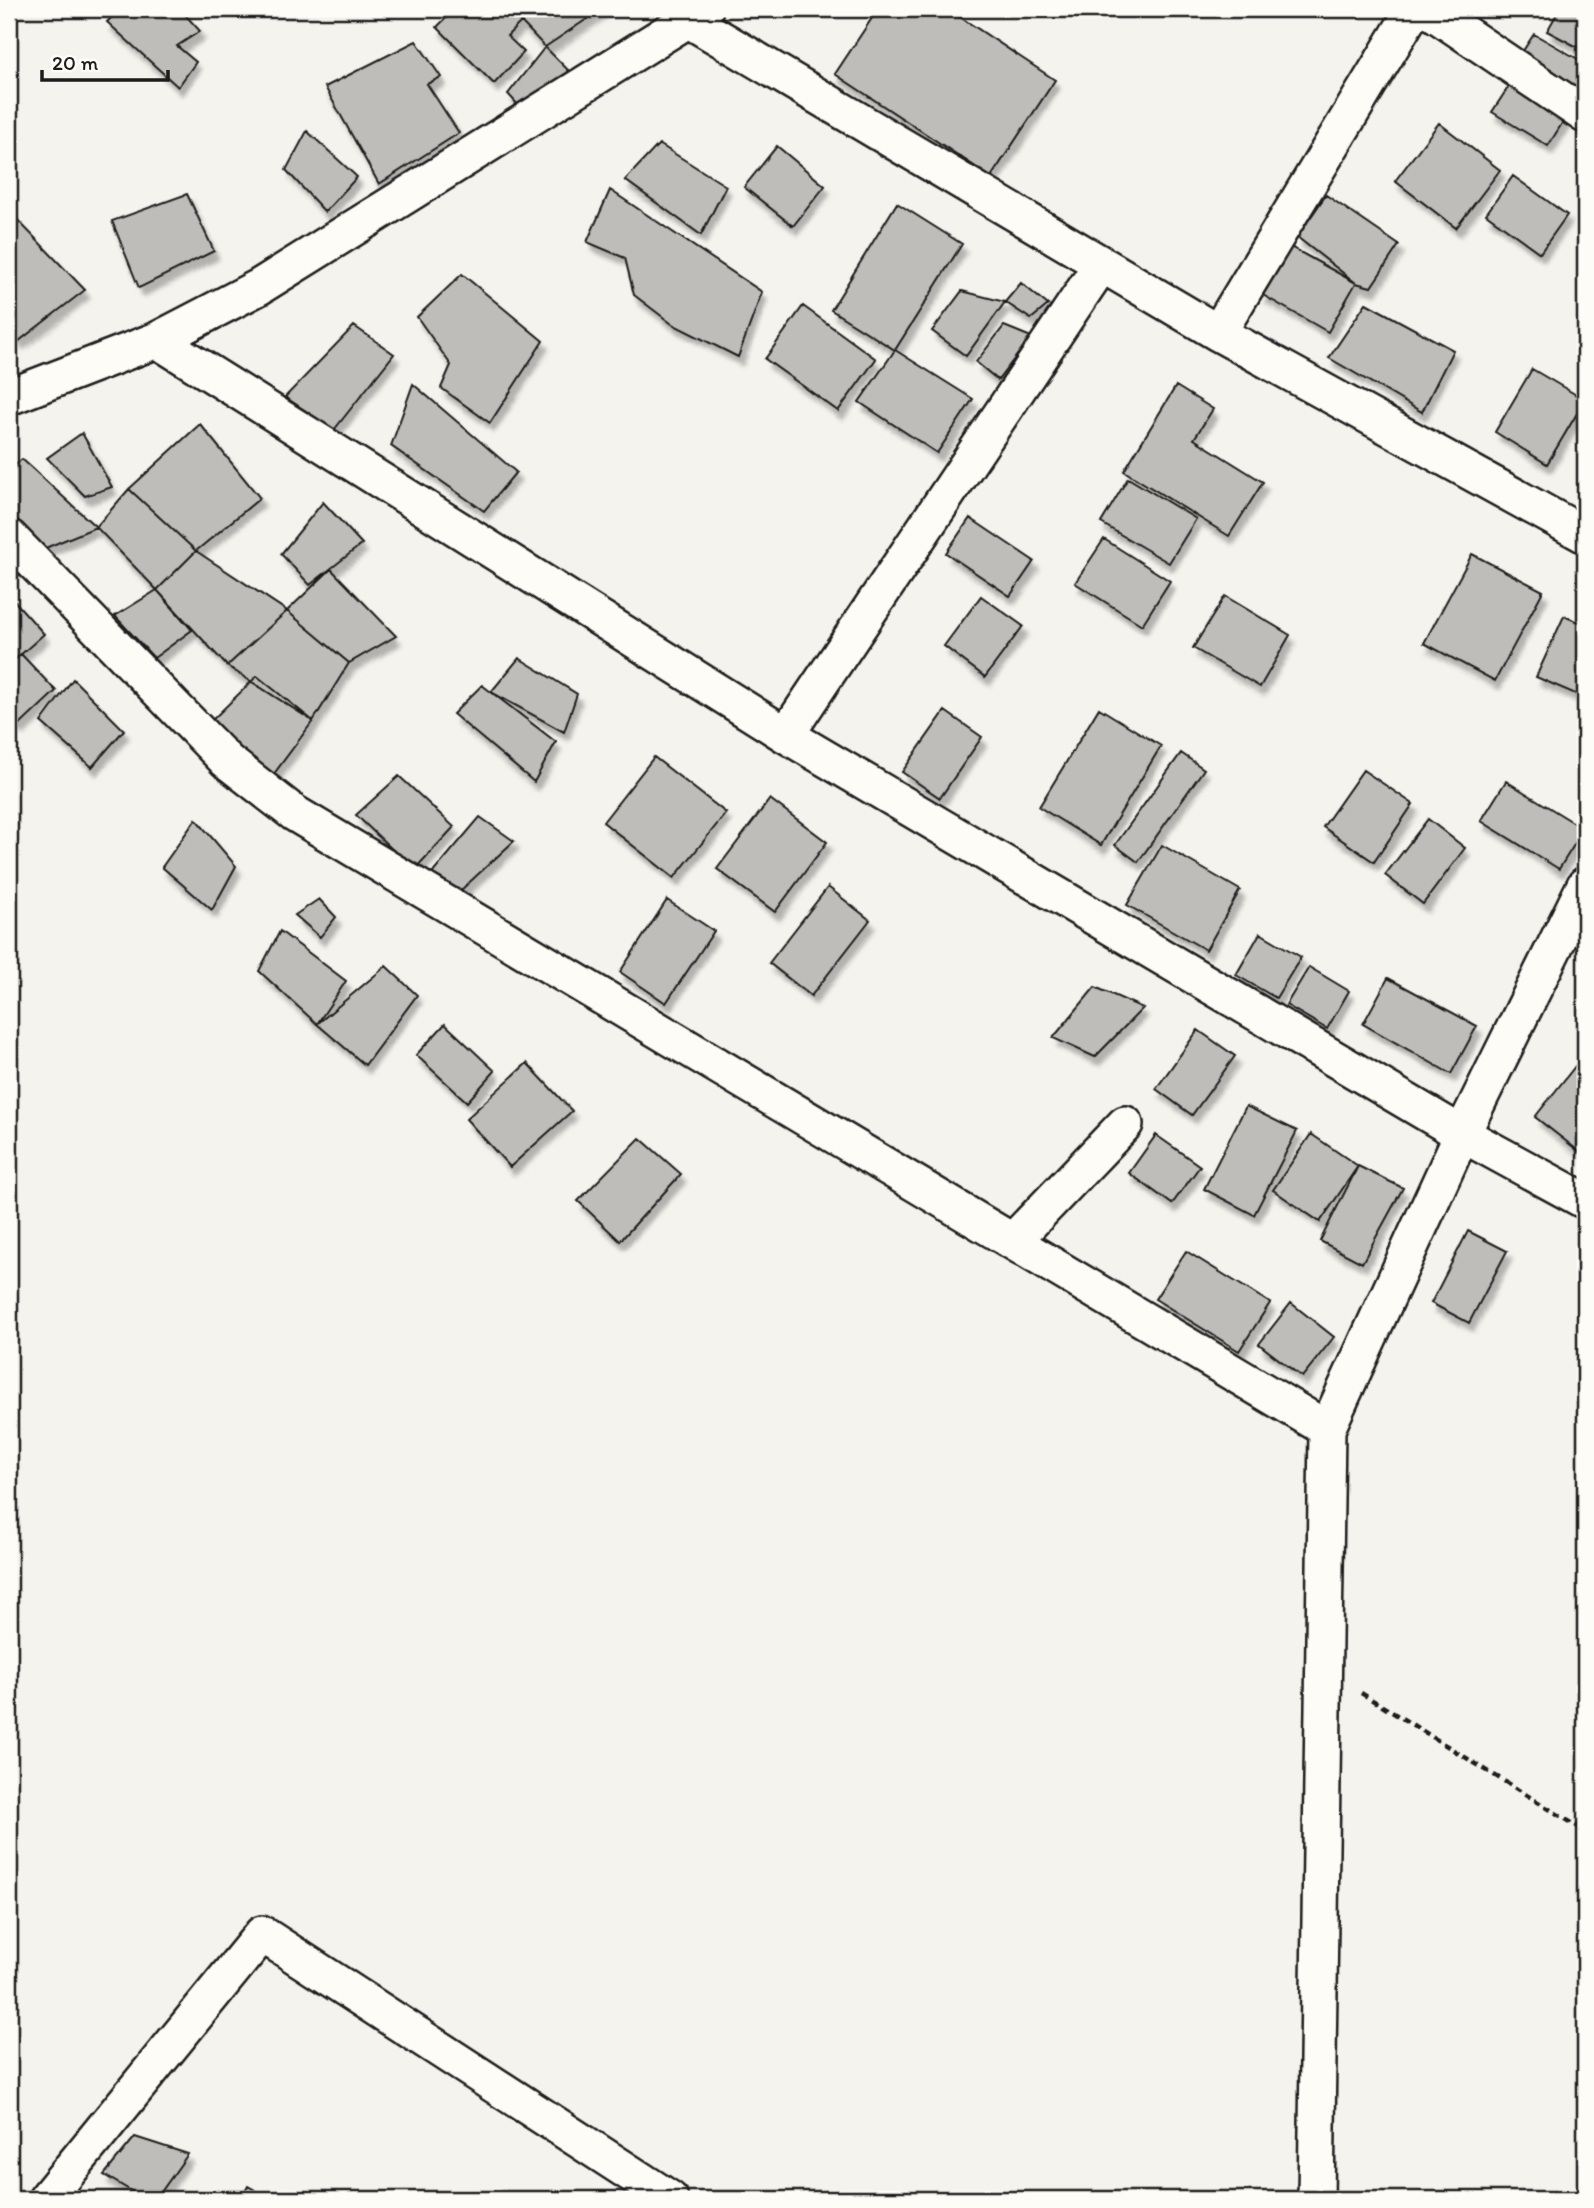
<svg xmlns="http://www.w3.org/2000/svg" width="1594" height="2208" viewBox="0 0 1594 2208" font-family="Itim,sans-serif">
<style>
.building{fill:#bebdba;stroke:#1c1c1c;stroke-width:2;filter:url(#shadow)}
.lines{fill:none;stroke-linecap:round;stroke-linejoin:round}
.street-casing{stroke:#1c1c1c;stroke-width:40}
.path{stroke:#1c1c1c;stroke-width:4.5;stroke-dasharray:7 5;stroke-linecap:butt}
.street{stroke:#fdfcf7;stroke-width:35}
</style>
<defs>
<filter id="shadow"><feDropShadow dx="4.5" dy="8" stdDeviation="2" flood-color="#0004"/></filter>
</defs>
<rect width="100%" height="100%" fill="#f4f3ee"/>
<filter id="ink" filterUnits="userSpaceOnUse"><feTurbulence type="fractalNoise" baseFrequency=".0143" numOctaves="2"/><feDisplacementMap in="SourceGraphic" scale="14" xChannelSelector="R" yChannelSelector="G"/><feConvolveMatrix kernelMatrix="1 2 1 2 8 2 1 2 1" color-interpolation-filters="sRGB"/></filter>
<g filter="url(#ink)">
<path class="building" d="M120 9H180L200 31 177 46 196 62 178 87 107 22Z
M455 9H509L521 22 507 36 524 52 494 84 437 27Z
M509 9H602L545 47Z
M878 9H948L1055 80 991 177 835 74Z
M1551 9H1585V51L1547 31 1558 12Z
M1534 34 1585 63V74L1573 94 1517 60Z
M416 41 441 77 427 84 459 133 379 184 325 87Z
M545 47 572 74 519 106 508 94Z
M1509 86 1566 117 1548 146 1492 112Z
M1439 123 1500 170 1456 228 1395 181Z
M307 131 357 177 325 212 286 170Z
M659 144 726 186 701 235 625 180Z
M777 146 825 186 793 226 744 187Z
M1513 176 1567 215 1540 253 1486 214Z
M610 190 762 292 738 357 672 324 634 295 625 258 587 242Z
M187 194 214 251 139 288 112 221Z
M1326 195 1399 245 1371 287 1356 283 1297 237Z
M897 203 962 244 895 350 831 310Z
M9 211 85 290 19 341 9 326Z
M1289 246 1356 283 1328 332 1261 294Z
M462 274 543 341 490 423 441 388 451 365 417 317Z
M1021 283 1048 305 1031 319 1005 302Z
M962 291 1005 302 966 356 932 331Z
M1366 303 1453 350 1422 412 1329 358Z
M803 306 876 359 838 411 765 359Z
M354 326 394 354 334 430 285 397Z
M1004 326 1031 337 998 380 976 362Z
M895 350 973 399 937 453 859 402Z
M1532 369 1585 400 1547 464 1495 432Z
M413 384 516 472 484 511 391 446Z
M1176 386 1213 409 1194 439 1263 482 1229 536 1124 471Z
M200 424 260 498 196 551 129 489Z
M82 433 112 487 85 496 47 458Z
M22 459 96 527 43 549 9 514V470Z
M1128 478 1196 519 1169 563 1101 523Z
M129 489 196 551 157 590 96 527Z
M323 502 362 544 310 585 281 554Z
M970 518 1034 561 1010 596 946 553Z
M1104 539 1170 581 1142 625 1075 583Z
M196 551 287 611 227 666 157 590Z
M1472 554 1543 591 1495 681 1424 643Z
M331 569 396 636 349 663 287 611Z
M157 590 192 630 154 658 115 616Z
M9 595 44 634 9 665Z
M981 596 1023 626 985 677 944 646Z
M1225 596 1290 635 1260 687 1193 648Z
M287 611 349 663 313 721 227 666Z
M1564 616 1585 625V698L1536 677Z
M21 654 56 691 19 726 9 718V665Z
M519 658 577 694 564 732 491 692Z
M257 676 313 721 262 790 199 733Z
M73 679 124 730 92 767 41 722Z
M482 685 556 742 534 782 453 714Z
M1099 708 1161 746 1101 845 1039 807Z
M945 711 982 737 940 798 902 772Z
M1181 753 1204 769 1138 862 1115 845Z
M654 757 726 813 674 878 603 822Z
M1363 770 1413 804 1374 862 1323 827Z
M399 776 454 827 414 870 356 815Z
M1506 781 1584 829 1559 869 1481 821Z
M770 799 827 842 775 912 717 869Z
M480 817 514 841 460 891 420 888Z
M196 819 236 866 212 910 162 867Z
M1428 819 1465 848 1423 904 1385 875Z
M1162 845 1240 890 1206 950 1127 905Z
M828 887 870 920 811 996 769 963Z
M319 899 336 917 320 937 295 915Z
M667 900 714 931 666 1003 620 972Z
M280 931 346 981 317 1024 259 971Z
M1260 933 1301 957 1276 998 1236 975Z
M386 966 417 995 365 1065 317 1024Z
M1309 967 1349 991 1327 1029 1286 1005Z
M1388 978 1477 1026 1451 1074 1363 1024Z
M1095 987 1143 1008 1095 1057 1053 1038Z
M445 1024 495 1071 467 1102 416 1055Z
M1198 1030 1235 1056 1192 1115 1156 1089Z
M1580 1060 1585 1065V1156L1535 1117Z
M527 1063 572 1111 510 1167 466 1119Z
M1246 1106 1297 1131 1254 1215 1204 1189Z
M1311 1134 1358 1166 1320 1222 1273 1190Z
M1156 1135 1200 1166 1172 1204 1129 1173Z
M640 1138 681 1174 620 1241 578 1201Z
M1358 1166 1403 1188 1362 1263 1320 1241Z
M1468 1231 1507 1251 1469 1323 1431 1303Z
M1186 1251 1270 1303 1239 1351 1155 1299Z
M1291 1303 1334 1337 1302 1377 1259 1344Z
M135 2137 188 2154 156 2199H145L104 2175Z
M248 2186 271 2199H241Z"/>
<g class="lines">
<g class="street-casing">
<path id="street" d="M1428 9 1585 115
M689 20 1218 333 1585 535
M1218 333 1414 9
M157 340 786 735 1462 1134 1585 1201
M9 397 157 340 259 287 705 9
M9 537 227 761 294 813 1327 1429 1316 2199
M786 735 1101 265
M1013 1241 1125 1124
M1327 1429 1462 1134 1585 885
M46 2199 262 1934 670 2199"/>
</g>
<path class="path" d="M1361 1693 1585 1831"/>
<use href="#street" class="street"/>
</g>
</g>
<rect width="1594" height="2208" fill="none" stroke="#fdfcf7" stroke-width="35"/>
<rect x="18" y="18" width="1559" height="2173" fill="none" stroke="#1c1c1c" stroke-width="2.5" filter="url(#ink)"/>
<path d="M42 70v10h126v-10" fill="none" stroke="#1c1c1c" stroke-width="3.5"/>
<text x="52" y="70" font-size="21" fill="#1c1c1c" stroke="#fdfcf7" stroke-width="5" paint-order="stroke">20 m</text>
</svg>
